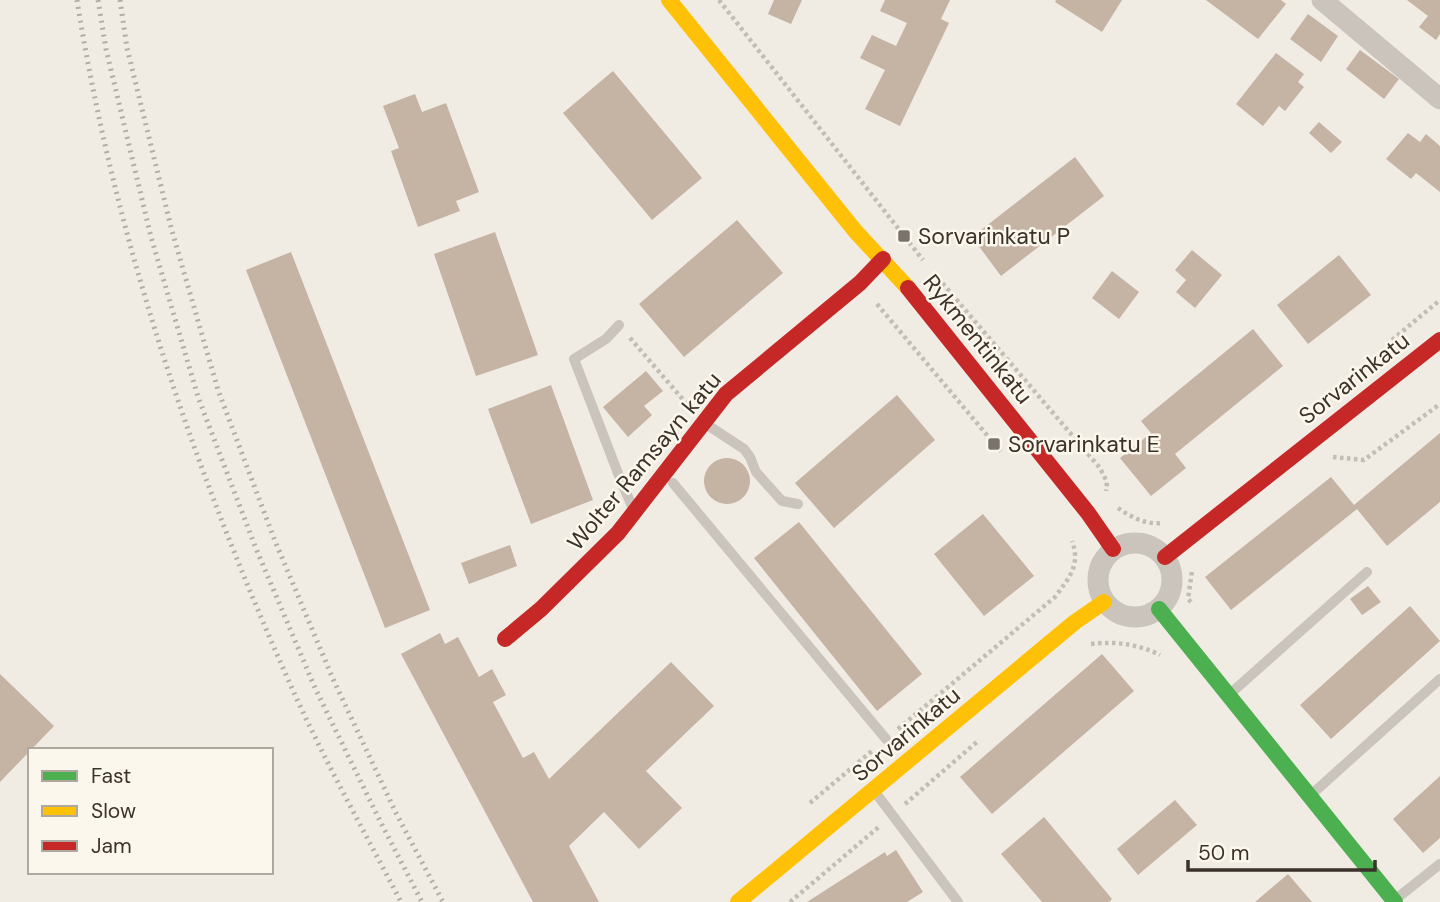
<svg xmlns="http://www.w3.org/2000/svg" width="1440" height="902" viewBox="0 0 1440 902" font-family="'DM Sans',sans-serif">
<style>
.building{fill:#c5b3a4}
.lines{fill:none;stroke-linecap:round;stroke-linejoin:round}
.path{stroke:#c2bdb5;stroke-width:4.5;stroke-dasharray:3.5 3.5;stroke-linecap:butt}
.lane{stroke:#cac4bc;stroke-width:10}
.street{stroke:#cac4bc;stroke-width:21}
.fast{stroke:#4caf50;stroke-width:16}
.slow{stroke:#ffc107;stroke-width:16}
.jam{stroke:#c62828;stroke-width:16}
.rail{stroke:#b1ada7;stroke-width:5;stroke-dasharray:2 5;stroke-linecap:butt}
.poi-dot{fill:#7a736b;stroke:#fcf7ec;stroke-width:2.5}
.labels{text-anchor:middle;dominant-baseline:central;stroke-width:5;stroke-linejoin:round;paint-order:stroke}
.poi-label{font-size:23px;fill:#3b322a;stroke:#fcf7ec;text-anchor:start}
.street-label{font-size:23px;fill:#3b322a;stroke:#fcf7ec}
</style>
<rect width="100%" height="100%" fill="#f0ece4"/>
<path class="building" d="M774 0H802L791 24 768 14Z
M885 0H950L941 19 949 23 900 126 865 109 885 70 860 58 872 35 896 46 907 23 880 11Z
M1056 0H1122L1102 32 1055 2Z
M1206 0H1281L1286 4 1258 39Z
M1407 0H1440V34L1436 40 1419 27 1428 16Z
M1308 14 1338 36 1321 62 1290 39Z
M1360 50 1399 79 1384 99 1346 69Z
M1276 53 1304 74 1298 82 1304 87 1285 111 1279 106 1263 126 1236 104Z
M613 71 702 178 652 220 563 113Z
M415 94 422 112 446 103 479 192 456 201 460 211 418 227 391 151 399 148 383 106Z
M1319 122 1342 142 1331 153 1309 133Z
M1408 133 1420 142 1426 134 1440 146V192L1416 173 1411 179 1386 159Z
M1075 157 1104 196 1001 276 972 237Z
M737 220 783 273 684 357 639 304Z
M495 232 538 355 476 376 434 254Z
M1192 250 1222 275 1195 308 1176 292 1186 280 1175 270Z
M291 252 430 610 385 628 246 270Z
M1339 255 1371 295 1308 344 1277 305Z
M1112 271 1139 292 1119 319 1092 298Z
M1253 329 1283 366 1175 454 1186 468 1151 496 1120 458 1151 433 1141 421Z
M646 371 663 391 644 406 652 415 628 437 603 407Z
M551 385 593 500 531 524 488 409Z
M897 395 935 440 834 528 795 483Z
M1440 433V502L1387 546 1357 509 1231 610 1205 577 1331 477 1354 505Z
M704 481a23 23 0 1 1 46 0a23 23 0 1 1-46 0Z
M983 514 1034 576 984 616 934 554Z
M799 522 922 674 877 711 754 558Z
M510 545 517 566 469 584 461 563Z
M1368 586 1381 602 1362 615 1350 599Z
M1410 606 1440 641 1331 739 1300 705Z
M440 633 445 644 458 637 479 677 492 669 506 695 493 702 523 758 534 752 549 779 671 662 714 706 646 771 682 808 639 849 604 812 569 846 599 902H533L401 654Z
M1102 654 1134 691 992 814 960 777Z
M0 674 54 726 0 782Z
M1440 776V838L1423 853 1393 819Z
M1175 800 1197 825 1138 875 1117 849Z
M1044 817 1112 899 1109 902H1042L1001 854Z
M896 850 923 892 907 902H807L885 852 887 856Z
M1288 874 1312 902H1255Z"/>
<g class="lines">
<path class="path" d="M719 0 923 260
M938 278 1100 468 1107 482 1106 491
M877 304 1002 453
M630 338 686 403
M1392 340 1440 300
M1333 457 1364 460 1440 404
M1118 508C1131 517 1146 525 1162 523
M1191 602 1188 599 1192 571
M1091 644C1115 641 1138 644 1160 655
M898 729 1055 597C1069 578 1081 565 1072 541
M810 803 873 750
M905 804 978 741
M790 902 880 826"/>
<path class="lane" d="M619 325 606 339 574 359 621 481 632 506
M706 424 744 449 750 457 756 472 782 501 798 504
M673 483 886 739
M1231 693 1367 572
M875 792 958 902
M1312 794 1440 679
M1396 899 1440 864"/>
<path class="street" d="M1322 0 1440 99
M1098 580a37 37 0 1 1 74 0a37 37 0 1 1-74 0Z"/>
<path class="fast" d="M1159 609 1395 902"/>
<path class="slow" d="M669 0 856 232 908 288
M738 902 1075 622 1104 602"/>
<path class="jam" d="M908 288 1088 513 1113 549
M1165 557 1440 340
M505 639 541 609 618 533 726 394 860 283 883 259"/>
<path class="rail" d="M77 0C115 240 195 473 295 695 327 765 365 833 401 902
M98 0 106 49 151 237 198 397 255 546 315 688 381 823 422 902
M120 0 127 48 172 231 218 390 275 541 333 679 396 813 443 902"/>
</g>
<g class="poi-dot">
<rect x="897" y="229" width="14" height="14" rx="3.5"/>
<rect x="987" y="437" width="14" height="14" rx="3.5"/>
</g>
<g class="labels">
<g class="poi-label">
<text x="918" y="236">Sorvarinkatu P</text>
<text x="1008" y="444">Sorvarinkatu E</text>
</g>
<g class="street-label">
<text transform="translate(978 339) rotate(51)">Rykmentinkatu</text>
<text transform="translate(1354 378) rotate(-38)">Sorvarinkatu</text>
<text transform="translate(644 461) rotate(-50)">Wolter Ramsayn katu</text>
<text transform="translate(906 734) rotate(-40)">Sorvarinkatu</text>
</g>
</g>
<rect x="28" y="748" width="245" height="126" fill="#fcf7ec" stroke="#afa89e" stroke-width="2"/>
<rect x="42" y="771" width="35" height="10" fill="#4caf50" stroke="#afa89e" stroke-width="2"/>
<text x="91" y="783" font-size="21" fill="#3b322a">Fast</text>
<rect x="42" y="806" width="35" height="10" fill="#ffc107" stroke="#afa89e" stroke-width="2"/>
<text x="91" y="818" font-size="21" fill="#3b322a">Slow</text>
<rect x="42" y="841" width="35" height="10" fill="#c62828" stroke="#afa89e" stroke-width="2"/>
<text x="91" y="853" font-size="21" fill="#3b322a">Jam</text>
<path d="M1188 860v10h187v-10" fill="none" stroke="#3b322a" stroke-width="3.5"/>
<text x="1198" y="860" font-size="21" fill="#3b322a" stroke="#fcf7ec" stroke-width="5" paint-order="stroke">50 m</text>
</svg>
